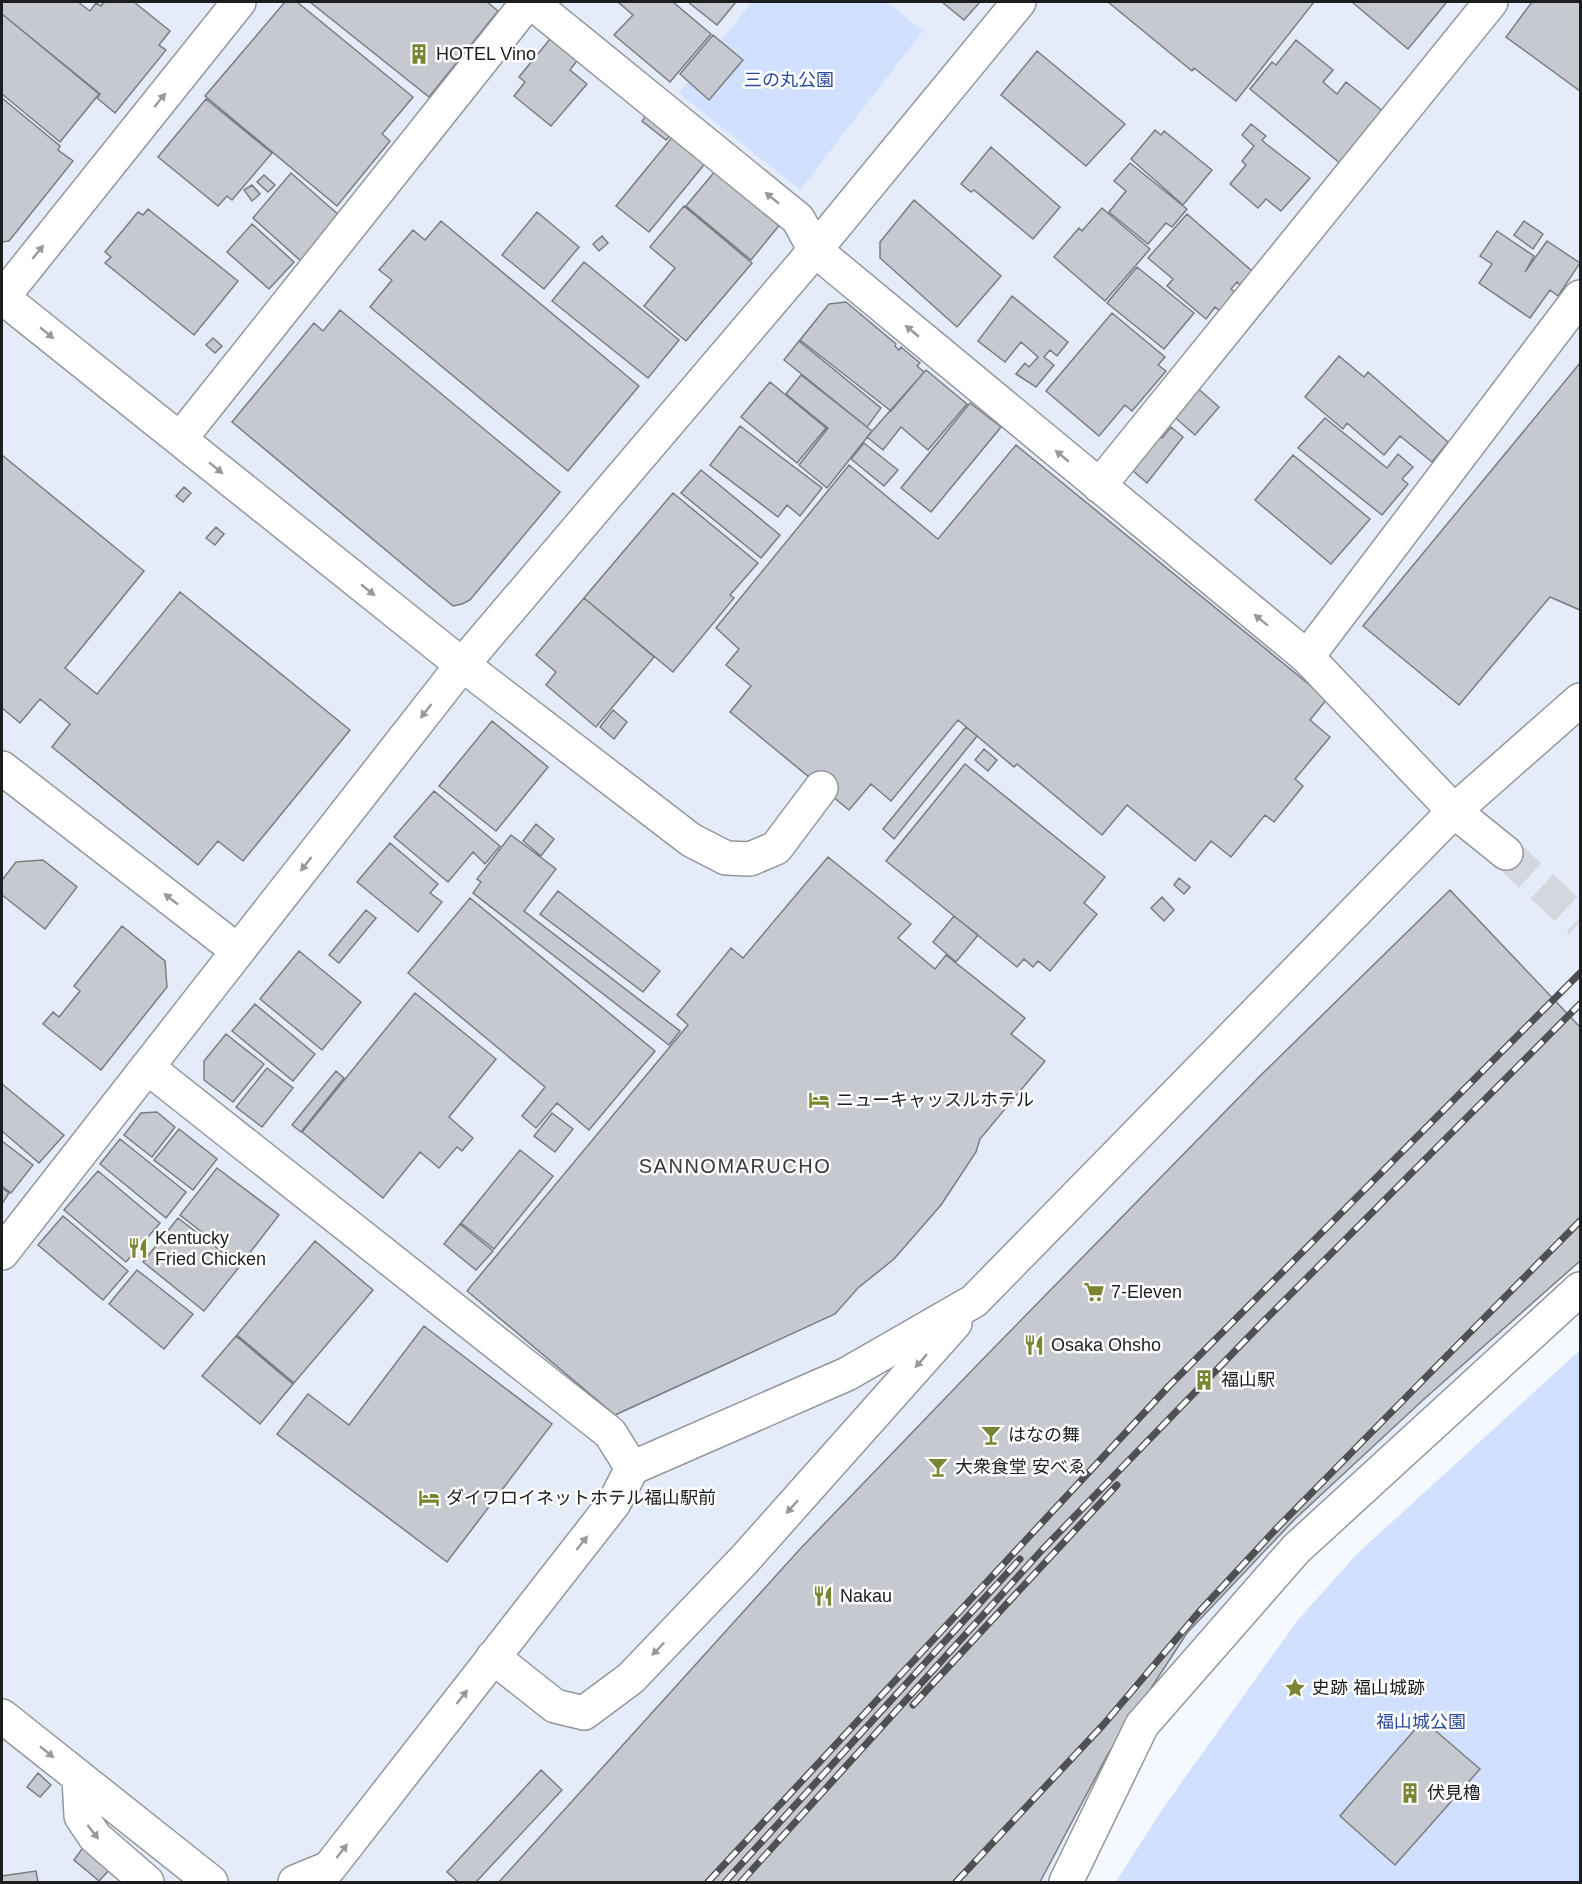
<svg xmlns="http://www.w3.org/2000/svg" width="1582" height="1884" viewBox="0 0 1582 1884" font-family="Helvetica,'Noto Sans JP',sans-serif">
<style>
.built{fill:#e5ecf9}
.green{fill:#d1e0ff}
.building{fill:#c6c9cf;stroke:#7a7d83;stroke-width:1.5}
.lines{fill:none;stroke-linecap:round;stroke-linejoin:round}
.minor-tunnel{stroke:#d4d7dd;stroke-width:33;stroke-dasharray:33 16;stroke-linecap:butt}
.minor-casing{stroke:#93969c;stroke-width:36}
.minor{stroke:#fff;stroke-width:33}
.rail-casing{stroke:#4f5053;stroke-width:7}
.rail{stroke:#fff;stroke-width:4.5;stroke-dasharray:14;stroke-linecap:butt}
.oneway{fill:#99999a}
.labels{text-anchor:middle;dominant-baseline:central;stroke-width:5;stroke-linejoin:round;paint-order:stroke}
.poi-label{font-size:18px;fill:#1c1d1f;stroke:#fff;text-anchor:start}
.park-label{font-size:18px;fill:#2b4b9b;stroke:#fff}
.neighbourhood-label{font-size:20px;letter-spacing:1.5px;fill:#37393e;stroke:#fff}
</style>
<rect width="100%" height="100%" fill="#f5f8ff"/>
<path class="built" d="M2 2H1580V1255L1189 1664 1076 1882H2Z"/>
<path class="green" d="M752 2H887L923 31 800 190 679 93Z
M1580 1350V1882H1116L1161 1811 1297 1621 1357 1554Z"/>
<path class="building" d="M2 2H78L90 11 96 3 101 6 104 2H134L170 31 159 45 166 50 115 113 97 98 100 94 2 14Z
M285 2H297L413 97 382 134 390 141 337 206 205 96Z
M310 2H487L498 11 429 97Z
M618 2H673L711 34 670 82 614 35 633 15Z
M688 2H736L717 25Z
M942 2H980L964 20Z
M1108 2H1314L1236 101 1194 68 1192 71Z
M1352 2H1445L1446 3 1408 49Z
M1532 2H1580V91L1506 37Z
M2 14 99 94 60 142 2 94Z
M555 33 581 55 570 70 587 84 551 126 514 96 525 82 519 77Z
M713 35 743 60 709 100 680 74Z
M1296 40 1333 70 1323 82 1337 94 1346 82 1384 112 1341 164 1250 89 1272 62 1276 65Z
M1037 51 1125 124 1086 166 1001 95Z
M2 98 60 146 58 150 73 161 9 241 2 242Z
M206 99 272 153 232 200 227 196 218 206 158 157Z
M650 110 675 130 666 140 642 121Z
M1251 124 1266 136 1262 140 1265 143 1310 178 1281 211 1266 199 1258 208 1230 184 1246 165 1242 161 1254 146 1242 135Z
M1155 130 1161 135 1164 131 1212 170 1183 205 1131 159Z
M674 135 707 161 649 232 616 206Z
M991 147 1060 207 1033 239 974 190 971 192 961 184Z
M1130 163 1187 209 1172 227 1166 223 1148 244 1109 212 1126 191 1114 181Z
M716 170 781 223 751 260 686 206Z
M291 173 340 216 302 262 253 218Z
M264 175 275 185 268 192 257 182Z
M252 185 260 194 252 201 244 190Z
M914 200 1001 276 957 327 880 258V242Z
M684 206 752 263 686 341 644 306 675 268 650 247Z
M1102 208 1150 249 1105 301 1054 257 1079 228 1082 231Z
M148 209 238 281 194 335 105 263 111 257 105 252 138 212 143 215Z
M537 212 579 247 544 289 502 255Z
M1187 214 1252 271 1240 285 1237 282 1231 289 1236 293 1220 311 1215 307 1206 319 1167 286 1173 279 1148 258Z
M441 221 639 386 568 471 370 307 392 280 379 270 413 230 425 240Z
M1524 221 1543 234 1533 249 1514 235Z
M252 224 294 262 269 289 227 252Z
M1497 231 1534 256 1525 272 1547 241 1580 263 1558 296 1550 290 1530 318 1479 283 1492 264 1480 256Z
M602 236 608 243 599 251 593 244Z
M584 262 679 340 648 378 552 301Z
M1137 267 1194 313 1164 349 1107 303Z
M1012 296 1068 342 1057 356 1050 350 1044 357 1054 365 1036 387 1016 374 1025 363 1029 367 1038 357 1021 342 1005 362 978 341Z
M846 302 896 344 895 346 899 350 901 347 920 363 917 366 924 372 891 411 800 340 829 304Z
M340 310 560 492 470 600 462 604 453 606 232 422 314 323 323 331Z
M1112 313 1165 357 1158 365 1166 371 1132 411 1125 405 1099 436 1046 391Z
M213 338 222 346 215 353 206 345Z
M799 341 881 408 867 427 784 360Z
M1339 356 1364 377 1368 372 1448 442 1432 462 1400 436 1384 455 1347 423 1343 429 1305 397Z
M1580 363V610L1550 597 1459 705 1363 626Z
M926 370 967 404 928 450 901 427 883 450 867 437Z
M801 375 872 431 827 488 799 465 828 428 786 394Z
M770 382 826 428 797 463 741 417Z
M1194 385 1219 407 1195 435 1170 413Z
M970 403 1001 427 931 512 901 488Z
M1325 418 1387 468 1398 454 1413 467 1402 479 1408 484 1382 515 1298 448Z
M740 426 822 488 800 516 787 505 778 517 710 465Z
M1171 427 1183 437 1147 483 1124 463 1152 430 1162 438Z
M864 443 898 470 884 486 851 459Z
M1016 445 1327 699 1310 720 1330 737 1295 779 1303 786 1274 822 1265 815 1231 857 1211 841 1195 861 1127 805 1102 835 1017 764 1014 767 958 720 891 801 871 784 849 810 730 712 751 686 726 665 739 649 716 628 849 465 938 539Z
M2 455 144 571 65 668 97 694 180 592 350 730 243 861 218 841 198 865 52 747 70 724 40 699 20 723 2 708Z
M1293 455 1370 519 1331 564 1255 500Z
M701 470 780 535 761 558 681 493Z
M184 487 191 493 183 502 176 496Z
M673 493 758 563 730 595 734 598 673 672 584 598Z
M216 527 224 534 215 545 206 538Z
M584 598 654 657 596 727 546 685 556 672 536 655Z
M613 710 627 722 614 739 600 727Z
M492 721 548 767 496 831 439 786Z
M966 727 977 736 894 839 883 829Z
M984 749 997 760 988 771 975 760Z
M965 764 1105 877 1084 903 1097 914 1050 971 1038 961 1033 967 1024 959 1017 967 886 861Z
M434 791 500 846 485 864 473 852 448 882 394 837Z
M536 824 554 839 541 856 523 841Z
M511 835 556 869 524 911 680 1031 669 1045 473 893 481 882 477 879Z
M390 843 438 884 430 893 442 902 418 932 357 882Z
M828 857 911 924 898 938 935 969 946 955 1025 1018 1011 1034 1045 1061 980 1139 976 1152 941 1205 894 1259 858 1288 835 1314 615 1415 467 1291 688 1025 677 1015 731 948 743 958Z
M43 860 77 887 45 929 2 895V880L16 862Z
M1179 878 1190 887 1184 894 1174 885Z
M1450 890 1580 1027V1261L1423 1400 1295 1519 1187 1633 1108 1754 1040 1882H499L801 1548 982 1360 1259 1077Z
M558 891 660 971 643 992 540 914Z
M1162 897 1174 910 1164 921 1151 908Z
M470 898 655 1051 589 1130 557 1103 536 1128 522 1116 545 1087 408 973Z
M366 910 376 918 339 963 329 955Z
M954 916 978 935 956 962 933 942Z
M122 926 165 961 167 987 101 1070 43 1024 53 1012 59 1017 80 991 74 986Z
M299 951 361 1002 322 1050 260 999Z
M415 993 496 1059 449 1117 473 1138 462 1151 457 1147 439 1168 420 1152 383 1198 302 1132Z
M255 1004 315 1054 293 1081 232 1031Z
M226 1034 264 1064 233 1102 204 1080V1061Z
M267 1068 293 1088 262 1127 236 1107Z
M336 1071 344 1078 301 1132 292 1125Z
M2 1084 64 1135 39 1163 2 1131Z
M157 1112 175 1127 152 1157 124 1135 141 1113Z
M552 1113 573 1129 555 1152 534 1136Z
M179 1129 217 1159 193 1190 154 1160Z
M120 1139 186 1192 166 1218 100 1164Z
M2 1141 33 1165 11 1193 2 1186Z
M520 1150 553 1176 494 1249 461 1223Z
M217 1168 279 1215 242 1263 180 1215Z
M98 1171 160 1223 126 1262 64 1210Z
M2 1188 9 1193 2 1204Z
M63 1216 128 1271 103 1300 38 1245Z
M178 1218 240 1266 204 1311 143 1262Z
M460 1224 493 1251 476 1270 444 1244Z
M315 1241 373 1290 294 1383 237 1335Z
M137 1270 193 1314 164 1349 109 1304Z
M424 1326 552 1424 447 1562 277 1434 308 1394 349 1425Z
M236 1336 293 1384 260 1424 202 1376Z
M1423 1720 1480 1769 1395 1865 1340 1816Z
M541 1770 562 1790 476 1882H458L447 1872Z
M38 1773 51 1785 40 1797 27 1787Z
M84 1846 111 1868 99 1881 74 1860Z
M36 1871 38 1882H2V1876Z"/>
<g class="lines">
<path class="minor-tunnel" d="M1506 853 1580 922"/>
<g class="minor-casing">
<path id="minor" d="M531 2 798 219 815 250 1307 657 1454 811 1506 853
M2 297 446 652 691 840 726 858 750 859 776 848 821 788
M2 298 239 2
M180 439 528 2
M1099 486 1491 2
M1307 657 1580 297
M2 768 238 951 462 665 815 250 1019 2
M147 1067 610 1433 632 1468
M2 1253 238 951
M493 1657 555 1706 584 1713 631 1678 744 1560 955 1323
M2 1716 211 1882
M79 1778 81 1816 95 1837 147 1882
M295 1882 329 1868 614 1503 632 1468 847 1374 974 1301 1454 811 1580 700
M1066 1882 1142 1725 1296 1549 1580 1289"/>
</g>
<use href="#minor" class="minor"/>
<g class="rail-casing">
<path id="rail" d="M913 1705 1117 1485
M708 1882 1169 1386 1580 973
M725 1882 1020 1559
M741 1882 1042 1550 1263 1322 1580 1004
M956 1882 1104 1724 1199 1612 1276 1529 1580 1221"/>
</g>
<use href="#rail" class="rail"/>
</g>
<defs><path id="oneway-solid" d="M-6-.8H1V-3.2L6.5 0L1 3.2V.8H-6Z" transform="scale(1.5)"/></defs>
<g class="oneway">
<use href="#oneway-solid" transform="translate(160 100) rotate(-51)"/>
<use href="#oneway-solid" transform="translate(772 198) rotate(-141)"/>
<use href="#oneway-solid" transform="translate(38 252) rotate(-51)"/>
<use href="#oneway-solid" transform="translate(912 331) rotate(-140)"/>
<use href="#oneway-solid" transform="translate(47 333) rotate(39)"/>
<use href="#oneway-solid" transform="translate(1062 456) rotate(-140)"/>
<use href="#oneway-solid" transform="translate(216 468) rotate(39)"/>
<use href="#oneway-solid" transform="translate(368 590) rotate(39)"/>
<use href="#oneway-solid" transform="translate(1261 620) rotate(-141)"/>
<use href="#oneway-solid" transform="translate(426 711) rotate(128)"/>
<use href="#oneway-solid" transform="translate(306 864) rotate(128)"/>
<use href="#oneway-solid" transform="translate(171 899) rotate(-142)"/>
<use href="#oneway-solid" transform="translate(921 1361) rotate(132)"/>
<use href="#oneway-solid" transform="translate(792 1507) rotate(132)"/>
<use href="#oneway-solid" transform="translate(582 1543) rotate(-52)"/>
<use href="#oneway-solid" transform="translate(658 1649) rotate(134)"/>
<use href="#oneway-solid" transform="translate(462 1697) rotate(-52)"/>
<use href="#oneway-solid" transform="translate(47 1752) rotate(39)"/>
<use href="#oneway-solid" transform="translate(93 1832) rotate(52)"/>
<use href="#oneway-solid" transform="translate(342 1851) rotate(-52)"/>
</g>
<defs>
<g id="building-bare" transform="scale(1.62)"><path d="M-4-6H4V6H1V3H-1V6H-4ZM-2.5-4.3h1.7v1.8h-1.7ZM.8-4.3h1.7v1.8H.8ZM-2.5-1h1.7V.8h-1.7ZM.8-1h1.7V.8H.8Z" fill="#7b8430" stroke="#fff" stroke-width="2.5" paint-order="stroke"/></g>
<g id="hotel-bare" transform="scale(1.62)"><path d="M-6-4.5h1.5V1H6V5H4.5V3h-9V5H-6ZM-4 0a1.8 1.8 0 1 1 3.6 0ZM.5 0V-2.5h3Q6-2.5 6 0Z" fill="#7b8430" stroke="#fff" stroke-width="2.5" paint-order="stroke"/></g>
<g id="restaurant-bare" transform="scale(1.62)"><path d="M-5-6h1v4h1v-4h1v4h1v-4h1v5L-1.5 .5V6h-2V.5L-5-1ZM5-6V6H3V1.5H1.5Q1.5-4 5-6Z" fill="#7b8430" stroke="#fff" stroke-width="2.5" paint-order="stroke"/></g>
<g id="supermarket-bare" transform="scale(1.62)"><path d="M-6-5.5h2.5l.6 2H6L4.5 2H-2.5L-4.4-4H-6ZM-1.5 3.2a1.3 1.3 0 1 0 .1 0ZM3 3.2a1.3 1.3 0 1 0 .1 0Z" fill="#7b8430" stroke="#fff" stroke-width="2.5" paint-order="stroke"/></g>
<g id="bar-bare" transform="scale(1.62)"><path d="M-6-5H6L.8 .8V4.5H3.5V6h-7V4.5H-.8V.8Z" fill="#7b8430" stroke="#fff" stroke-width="2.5" paint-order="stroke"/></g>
<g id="sight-bare" transform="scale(1.62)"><path d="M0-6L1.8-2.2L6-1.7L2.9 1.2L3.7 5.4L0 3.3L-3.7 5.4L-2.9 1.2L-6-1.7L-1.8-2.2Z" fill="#7b8430" stroke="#fff" stroke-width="2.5" paint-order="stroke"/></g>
</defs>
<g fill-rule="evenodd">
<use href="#building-bare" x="419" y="54"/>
<use href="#hotel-bare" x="819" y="1100"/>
<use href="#restaurant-bare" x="138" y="1248"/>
<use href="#supermarket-bare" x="1094" y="1292"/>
<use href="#restaurant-bare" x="1034" y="1345"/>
<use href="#building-bare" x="1204" y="1380"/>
<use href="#bar-bare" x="991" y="1435"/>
<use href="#bar-bare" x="938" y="1467"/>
<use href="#hotel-bare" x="429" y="1498"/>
<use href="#restaurant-bare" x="823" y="1596"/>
<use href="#sight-bare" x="1295" y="1688"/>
<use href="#building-bare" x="1410" y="1793"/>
</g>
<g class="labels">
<g class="poi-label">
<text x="436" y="54">HOTEL Vino</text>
<text x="836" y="1100">ニューキャッスルホテル</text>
<text x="155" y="1238">Kentucky<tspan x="155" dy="21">Fried Chicken</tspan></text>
<text x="1111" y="1292">7-Eleven</text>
<text x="1051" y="1345">Osaka Ohsho</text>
<text x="1221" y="1380">福山駅</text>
<text x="1008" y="1435">はなの舞</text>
<text x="955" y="1467">大衆食堂 安べゑ</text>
<text x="446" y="1498">ダイワロイネットホテル福山駅前</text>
<text x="840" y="1596">Nakau</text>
<text x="1312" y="1688">史跡 福山城跡</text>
<text x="1427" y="1793">伏見櫓</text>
</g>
<g class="park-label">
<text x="789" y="80">三の丸公園</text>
<text x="1421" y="1722">福山城公園</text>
</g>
<g class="neighbourhood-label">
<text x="735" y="1166">SANNOMARUCHO</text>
</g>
</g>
<rect width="1582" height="1884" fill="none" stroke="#1c1d1f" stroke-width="6"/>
</svg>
